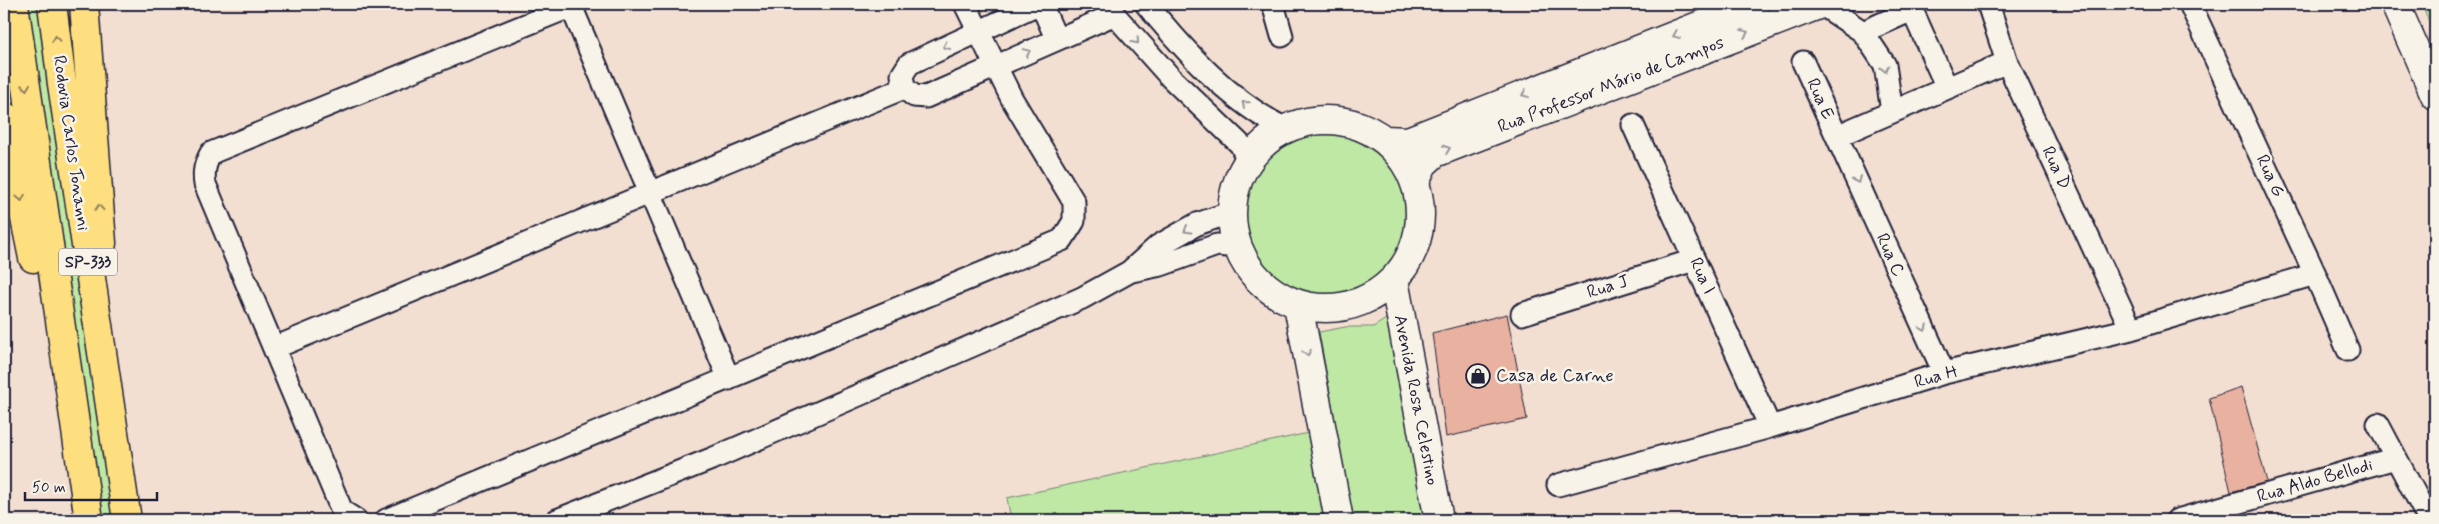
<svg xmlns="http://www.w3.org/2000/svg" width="2439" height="524" viewBox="0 0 2439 524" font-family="Mynerve,sans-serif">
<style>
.green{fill:#bee8a4;stroke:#708570}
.building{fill:#e9b19f;stroke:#22223b}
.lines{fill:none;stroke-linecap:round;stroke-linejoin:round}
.street-casing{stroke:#22223b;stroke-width:25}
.secondary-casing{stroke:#22223b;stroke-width:31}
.highway-casing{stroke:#22223b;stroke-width:31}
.street{stroke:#f7f3e8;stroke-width:21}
.secondary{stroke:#f7f3e8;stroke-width:28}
.highway{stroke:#fedf80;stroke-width:28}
.oneway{stroke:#97959a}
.oneway2{stroke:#90805e}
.labels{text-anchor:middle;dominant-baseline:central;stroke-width:5;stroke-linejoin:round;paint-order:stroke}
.shield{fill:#f7f3e8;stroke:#62616f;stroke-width:1}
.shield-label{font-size:16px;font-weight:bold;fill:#22223b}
.street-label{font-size:18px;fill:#22223b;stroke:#f7f3e8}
.poi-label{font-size:18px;fill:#22223b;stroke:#f7f3e8;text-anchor:start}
</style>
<rect width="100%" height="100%" fill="#f3dfd2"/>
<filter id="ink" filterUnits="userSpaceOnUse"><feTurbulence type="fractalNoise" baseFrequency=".02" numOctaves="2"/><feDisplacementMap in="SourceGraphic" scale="10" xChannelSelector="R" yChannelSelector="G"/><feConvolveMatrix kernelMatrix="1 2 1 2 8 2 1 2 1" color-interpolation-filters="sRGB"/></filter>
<g filter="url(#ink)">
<path class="green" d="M25 4H41L116 520H102Z
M2421 4H2435V34Z
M1245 214a81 81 0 1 1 162 0a81 81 0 1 1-162 0Z
M1396 313 1432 520H1353L1319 332 1345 327H1373Z
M1313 432 1329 520H1011L1007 498Z"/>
<path class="building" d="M1507 314 1527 419 1446 437 1432 333Z
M2241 387 2267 482 2231 492 2209 398Z"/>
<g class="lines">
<g class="street-casing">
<path id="street" d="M1038 4 909 64 902 75 904 88 914 96 926 97 1113 15
M1041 4 1056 38
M1105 4 1171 78 1241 145 1248 163
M1146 4C1185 51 1231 103 1286 129
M1273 4 1282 36
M1821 4 1863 32 1912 10 1915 4
M1988 4 2007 62 2131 329
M2190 4 2315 274 2348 350
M571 6 729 379
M1912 10 1947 88
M1863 32 1885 65 1892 112
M1803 62 1944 373
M1633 125 1770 427
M1837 136 2007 62
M1132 271 1161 265 1217 245 1238 247
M1522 314 1694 260
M274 348 904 88
M2378 424 2429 520
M1558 485 1770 427 1944 373 2131 329 2315 274
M356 520 342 511 205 184C203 172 205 164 211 153L577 4
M386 520 1062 240 1074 221V202L1012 99 965 4
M557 520 714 458 1082 298 1129 272 1158 246 1197 224 1232 212
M2177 520 2396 458"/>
</g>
<g class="secondary-casing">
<path id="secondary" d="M2395 4 2435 95
M1232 214a94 94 0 1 1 188 0a94 94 0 1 1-188 0Z
M1385 140 1408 141 1754 4
M1415 182 1423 164 1435 153 1821 4
M1394 280 1439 520
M1298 305 1339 520"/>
</g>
<g class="highway-casing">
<path id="highway" d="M14 4 89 520
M52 4 62 84 127 520
M84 4 102 243
M4 116 33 258"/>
</g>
<use href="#street" class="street"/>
<use href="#secondary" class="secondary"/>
<use href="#highway" class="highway"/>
</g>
<defs><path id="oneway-chevron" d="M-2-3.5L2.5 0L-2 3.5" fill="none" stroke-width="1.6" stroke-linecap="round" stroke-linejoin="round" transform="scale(1.25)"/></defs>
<g class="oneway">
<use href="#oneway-chevron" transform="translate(1745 33) rotate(-21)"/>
<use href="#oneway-chevron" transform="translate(1676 35) rotate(158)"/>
<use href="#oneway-chevron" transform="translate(1136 41) rotate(48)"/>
<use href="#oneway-chevron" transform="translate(946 46) rotate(155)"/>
<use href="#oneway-chevron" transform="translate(1027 52) rotate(-26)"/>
<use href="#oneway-chevron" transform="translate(1885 69) rotate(76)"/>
<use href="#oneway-chevron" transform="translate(1525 94) rotate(158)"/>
<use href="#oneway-chevron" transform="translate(1245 104) rotate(-140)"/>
<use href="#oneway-chevron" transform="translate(1447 149) rotate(-21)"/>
<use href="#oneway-chevron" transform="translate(1857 180) rotate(66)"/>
<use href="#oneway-chevron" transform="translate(1187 230) rotate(150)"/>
<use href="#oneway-chevron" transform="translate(1924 328) rotate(66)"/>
<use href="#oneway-chevron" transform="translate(1307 353) rotate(79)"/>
</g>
<g class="oneway2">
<use href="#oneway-chevron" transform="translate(56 39) rotate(-97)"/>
<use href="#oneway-chevron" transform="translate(26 87) rotate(82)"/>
<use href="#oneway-chevron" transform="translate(21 198) rotate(79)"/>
<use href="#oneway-chevron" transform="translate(99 208) rotate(-94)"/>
</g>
</g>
<defs>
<g id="shop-ring" transform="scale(1.25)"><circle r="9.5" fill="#f7f3e8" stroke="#22223b" stroke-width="1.5"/><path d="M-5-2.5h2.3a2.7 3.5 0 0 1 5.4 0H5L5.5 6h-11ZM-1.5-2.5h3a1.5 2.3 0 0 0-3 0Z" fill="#22223b"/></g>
</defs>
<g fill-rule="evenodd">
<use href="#shop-ring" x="1478" y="376"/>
</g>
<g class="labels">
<rect class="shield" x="59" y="248.5" width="58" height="27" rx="4"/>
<g class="shield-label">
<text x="88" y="262">SP-333</text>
</g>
<g class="street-label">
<text transform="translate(1611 85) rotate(-21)">Rua Professor Mário de Campos</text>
<text transform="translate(1820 99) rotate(66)">Rua E</text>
<text transform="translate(71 143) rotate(82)">Rodovia Carlos Tonanni</text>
<text transform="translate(2056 168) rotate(65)">Rua D</text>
<text transform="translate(2270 176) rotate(65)">Rua G</text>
<text transform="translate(1890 255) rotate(66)">Rua C</text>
<text transform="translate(1702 276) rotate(66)">Rua I</text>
<text transform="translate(1608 287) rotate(-17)">Rua J</text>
<text transform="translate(1936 377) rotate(-16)">Rua H</text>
<text transform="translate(1416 400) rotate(79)">Avenida Rosa Celestino</text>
<text transform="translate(2315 481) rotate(-16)">Rua Aldo Bellodi</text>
</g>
<g class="poi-label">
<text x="1496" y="376">Casa de Carne</text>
</g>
</g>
<rect width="2439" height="524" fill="none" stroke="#f7f3e8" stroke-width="20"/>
<rect x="10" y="10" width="2419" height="504" fill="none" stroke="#22223b" stroke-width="2" filter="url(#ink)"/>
<path d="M25 492v8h132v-8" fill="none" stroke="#22223b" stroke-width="2.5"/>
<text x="32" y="492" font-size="15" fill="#22223b" stroke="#f7f3e8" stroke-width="4" paint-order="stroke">50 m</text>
</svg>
